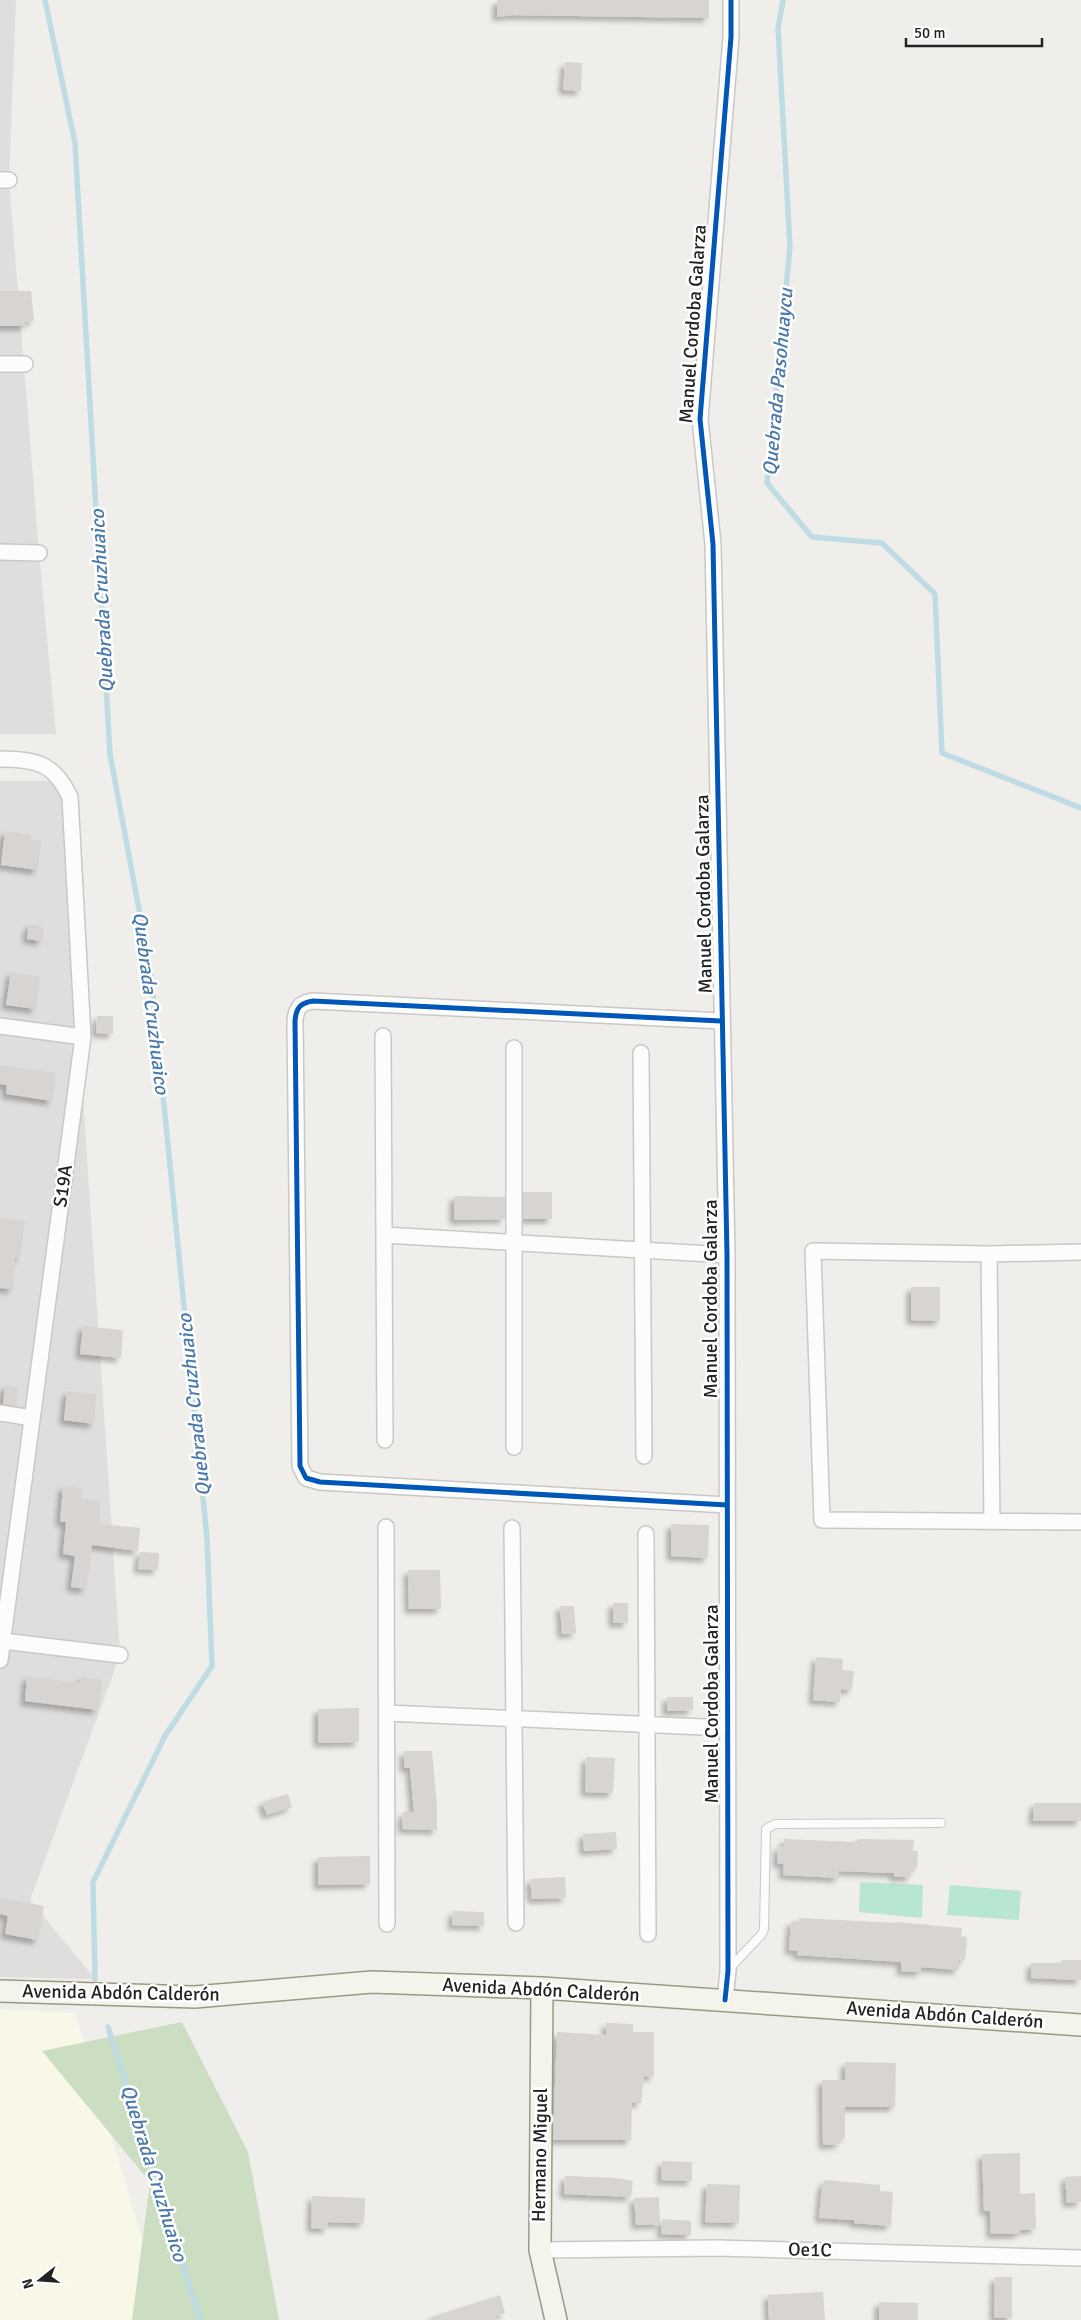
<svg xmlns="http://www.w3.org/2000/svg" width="1081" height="2320" viewBox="0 0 1081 2320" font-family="Signika,sans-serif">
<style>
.residential{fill:#dfdedc}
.education{fill:#f8f7e8}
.forest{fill:#cbdec1}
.pitch{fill:#b7e6d2}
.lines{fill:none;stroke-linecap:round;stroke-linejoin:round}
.stream{stroke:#bfdbe3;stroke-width:5.5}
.building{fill:#d7d4d2;filter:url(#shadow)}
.lane-casing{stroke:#c9c8c7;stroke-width:10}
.street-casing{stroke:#c9c8c7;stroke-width:18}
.secondary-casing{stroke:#999a82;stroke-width:24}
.lane{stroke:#fdfcfc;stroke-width:8}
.street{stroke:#fdfcfc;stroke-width:15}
.secondary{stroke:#f4f4ed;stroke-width:21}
.cycleway-casing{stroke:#fff;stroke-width:8}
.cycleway{stroke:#0057b8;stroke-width:5}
.labels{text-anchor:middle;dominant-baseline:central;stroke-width:5;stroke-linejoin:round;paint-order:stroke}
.street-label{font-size:19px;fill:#222;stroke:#fff}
.water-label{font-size:20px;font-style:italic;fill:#4a7aab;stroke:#fff}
</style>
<defs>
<filter id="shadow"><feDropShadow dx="-4.5" dy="4.5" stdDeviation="2.5" flood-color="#0004"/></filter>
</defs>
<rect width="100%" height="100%" fill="#f0eeeb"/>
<path class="residential" d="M0 0H16L9 180 39 553 56 734H0Z
M0 781H62L120 1655 30 1900 95 1979 0 1977Z"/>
<path class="education" d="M0 2009 75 2013 166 2320H0Z"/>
<path class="forest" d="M182 2022 248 2152 279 2320H132L150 2182 42 2051Z"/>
<path class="pitch" d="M860 1882 923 1885 922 1918 859 1912Z
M950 1885 1021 1891 1019 1920 947 1915Z"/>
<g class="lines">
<path class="stream" d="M45 0 75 143 110 754 151 974 207 1538 212 1666 165 1736 93 1882 95 1979
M783 0 778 28 790 247 767 483 812 537 882 543 935 594 942 753 1081 808
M108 2027 200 2320"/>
</g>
<path class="building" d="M497 0H709V18L512 15 497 17Z
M565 62 582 63 581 91 563 90Z
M0 291H31L34 321 25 322 26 326H0Z
M5 831 31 835 30 839 41 841 38 870 1 865Z
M29 924 44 927 42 941 27 939Z
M11 972 40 977 36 1009 6 1005Z
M97 1016H113V1034L96 1033Z
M0 1065 56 1073 52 1101 6 1094 7 1085 0 1084Z
M523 1192H552V1219H523Z
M454 1196 505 1197V1219L454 1220Z
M0 1218 25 1221 20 1258H15L13 1289 0 1288Z
M911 1287H940V1321L911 1320Z
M83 1326 123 1330 121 1358 80 1354Z
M5 1385 18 1387 16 1406 3 1404Z
M67 1391 96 1394 94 1424 64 1420Z
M63 1486 82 1488 81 1499 100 1500V1524L140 1528 138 1551 92 1545 86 1589 71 1587 75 1556 63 1554 66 1522H60Z
M671 1524 709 1525 708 1558 671 1556Z
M140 1552 159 1553 158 1570 138 1569Z
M408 1570H440L441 1609H409Z
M613 1603H628V1623H613Z
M560 1606H574L576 1633 562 1634Z
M816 1657 843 1659 842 1670 854 1671 852 1690 841 1689 840 1702 813 1700Z
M27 1676 80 1683 81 1677 102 1680 98 1710 25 1701Z
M667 1697H693V1710L667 1711Z
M359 1708V1742L318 1743V1709Z
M404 1751H432L437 1806V1830L402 1829 403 1812H414L410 1768H404Z
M586 1757 615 1758 613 1793 585 1792Z
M288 1794 292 1807 267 1815 262 1802Z
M1034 1803H1081V1821H1033Z
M616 1832 617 1849 584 1851 583 1834Z
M784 1839 856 1842 858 1839 914 1840 913 1851H918L917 1868H912L911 1877H894V1873L839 1871V1878L783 1875 784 1864 777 1863 778 1846 784 1847Z
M370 1856V1884L318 1885V1857Z
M565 1877 566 1898 532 1899 530 1879Z
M0 1898 44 1906 38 1940 5 1934 8 1916 0 1914Z
M453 1911 484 1912V1926L452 1925Z
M799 1918 897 1923V1922L962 1928 961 1936 967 1937 965 1960 959 1959V1970L921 1967V1972L901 1971V1962L797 1955 798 1951 789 1950 791 1921 799 1922Z
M1062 1960H1081V1980L1031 1978V1963H1062Z
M606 2023 633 2024V2032H654V2077L644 2076 641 2103H632L631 2140H553L557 2032 606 2035Z
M845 2062 896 2063 895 2107H845V2138L840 2139V2144L823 2145 822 2080H845Z
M1020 2153V2194L1035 2193 1036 2229 1020 2230V2234H991L990 2211H984L982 2154Z
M662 2161 692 2162V2181L661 2180Z
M565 2176 615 2178 633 2181 631 2197 564 2194Z
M1081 2176V2202L1067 2203 1065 2177Z
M824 2180 880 2185V2191L893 2192 891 2226 854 2223V2220L819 2218 822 2185H824Z
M707 2184 740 2185 739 2223 705 2222Z
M312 2196 365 2198 364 2223 328 2222 327 2229 311 2228Z
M659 2197 660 2224 636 2225 634 2198Z
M662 2219 691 2221V2235L661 2234Z
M995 2277H1012V2318H994Z
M823 2292 825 2320H769L768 2295Z
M500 2295 505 2313 495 2316 497 2320H432L431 2317Z
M879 2302 918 2303V2320H879Z"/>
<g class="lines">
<g class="lane-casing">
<path id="lane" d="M729 1969 762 1934 764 1929 766 1829 775 1824 941 1823"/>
</g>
<g class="street-casing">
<path id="street" d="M0 180H9
M0 364H25
M0 552 39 553
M0 759C36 759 54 763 70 797L83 1037 0 1660
M721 1021 313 1001C300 1003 296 1008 295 1021L300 1466 306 1478 320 1482 727 1505
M0 1026 83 1037
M383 1036 385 1440
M641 1053 644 1456
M384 1235 727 1255
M1081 1252 989 1254 813 1251 822 1520 1081 1522
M989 1254 992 1522
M0 1413 32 1418
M514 1447V1048
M386 1527 387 1924
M512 1528 516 1923
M646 1534 648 1934
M3 1641 120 1655
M387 1713 726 1728
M725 2000 728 1971 727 1255 713 544 700 419 731 37V0
M540 2250 716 2248 1081 2258"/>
</g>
<g class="secondary-casing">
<path id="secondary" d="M542 1988 540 2250 556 2320
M0 1991 195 1997 372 1982 542 1988 1081 2025"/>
</g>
<use href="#lane" class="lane"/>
<use href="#street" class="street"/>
<use href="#secondary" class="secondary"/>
<g class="cycleway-casing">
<path id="cycleway" d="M721 1021 313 1001C300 1003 296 1008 295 1021L300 1466 306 1478 320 1482 727 1505
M725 2000 728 1971 727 1255 713 544 700 419 731 37V0"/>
</g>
<use href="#cycleway" class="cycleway"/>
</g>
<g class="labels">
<g class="street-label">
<text transform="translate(693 324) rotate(-86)">Manuel Cordoba Galarza</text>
<text transform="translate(704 894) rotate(-91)">Manuel Cordoba Galarza</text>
<text transform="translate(63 1186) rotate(-82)">S19A</text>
<text transform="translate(711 1299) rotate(-90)">Manuel Cordoba Galarza</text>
<text transform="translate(712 1704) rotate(-90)">Manuel Cordoba Galarza</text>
<text transform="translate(541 1990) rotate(3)">Avenida Abdón Calderón</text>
<text transform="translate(121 1993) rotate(1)">Avenida Abdón Calderón</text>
<text transform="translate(945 2015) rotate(4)">Avenida Abdón Calderón</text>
<text transform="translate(540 2155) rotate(-89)">Hermano Miguel</text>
<text transform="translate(810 2250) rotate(1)">Oe1C</text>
</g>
<g class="water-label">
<text transform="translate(778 382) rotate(-85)">Quebrada Pasohuaycu</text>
<text transform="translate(102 601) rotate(-93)">Quebrada Cruzhuaico</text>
<text transform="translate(151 1003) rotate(83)">Quebrada Cruzhuaico</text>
<text transform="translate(194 1405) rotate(-96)">Quebrada Cruzhuaico</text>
<text transform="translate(154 2173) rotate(73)">Quebrada Cruzhuaico</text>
</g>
</g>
<g transform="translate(40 2280) rotate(253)" stroke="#ffffff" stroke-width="4" paint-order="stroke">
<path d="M0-4L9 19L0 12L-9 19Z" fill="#222222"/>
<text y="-8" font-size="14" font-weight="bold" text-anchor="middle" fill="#222222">N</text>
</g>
<path d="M906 38v8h136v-8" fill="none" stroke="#222222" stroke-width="2.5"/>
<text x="914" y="38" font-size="15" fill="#222222" stroke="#ffffff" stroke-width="4" paint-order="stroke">50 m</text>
</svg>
